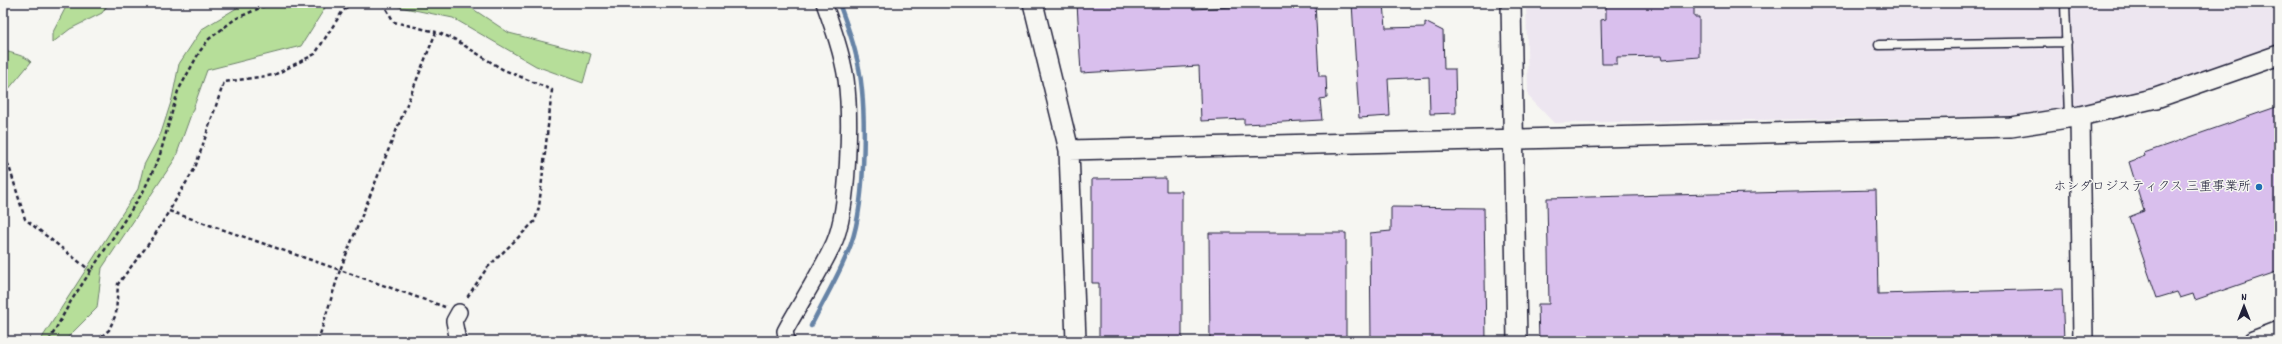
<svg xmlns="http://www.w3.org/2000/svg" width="2282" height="344" viewBox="0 0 2282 344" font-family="Dekko,'Klee One',sans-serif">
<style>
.built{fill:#ede6f0}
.green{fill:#b6de99;stroke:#6c806a}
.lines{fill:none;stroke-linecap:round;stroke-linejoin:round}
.stream{stroke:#6683a6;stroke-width:4.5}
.building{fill:#d9bfed;stroke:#22223b}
.service-casing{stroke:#22223b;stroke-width:11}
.minor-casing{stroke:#22223b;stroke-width:18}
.tertiary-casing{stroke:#22223b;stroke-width:22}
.path{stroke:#22223b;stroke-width:2.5;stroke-dasharray:4 3;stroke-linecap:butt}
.service{stroke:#f6f6f2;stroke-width:8}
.minor{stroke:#f6f6f2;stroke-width:15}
.tertiary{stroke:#f6f6f2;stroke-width:19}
.poi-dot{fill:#1f6fb2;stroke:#f6f6f2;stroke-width:1.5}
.labels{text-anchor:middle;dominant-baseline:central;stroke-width:3;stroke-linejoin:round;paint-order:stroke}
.poi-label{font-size:13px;fill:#22223b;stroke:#f6f6f2;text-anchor:end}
</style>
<rect width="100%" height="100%" fill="#f6f6f2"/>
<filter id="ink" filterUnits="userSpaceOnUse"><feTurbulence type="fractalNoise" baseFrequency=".025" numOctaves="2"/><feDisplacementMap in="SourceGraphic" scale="8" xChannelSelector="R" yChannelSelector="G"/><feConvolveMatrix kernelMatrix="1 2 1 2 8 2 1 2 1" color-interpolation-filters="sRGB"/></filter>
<g filter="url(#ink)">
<path class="built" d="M1526 3H2279V45L2151 89 2096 103 2010 116 1554 123 1528 96Z"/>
<path class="green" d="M68 3H109L102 13 70 29 52 43V34Z
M245 3H328L301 46 207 70 175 159 102 268 97 308 64 341H40L138 189 144 165 161 133 172 99 179 64 202 29Z
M393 3H464L509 33 591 54 583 83 536 66 453 18 395 6Z
M3 50C12 54 25 55 31 62L3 96Z"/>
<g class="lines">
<path class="stream" d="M811 326C824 299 841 272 851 244 866 201 868 99 856 55 852 37 845 20 839 3"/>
</g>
<path class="building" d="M1077 3H1192L1193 9 1315 3 1319 76H1326L1327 98 1320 99 1322 120 1244 124V119L1201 121 1199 66 1081 73Z
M1352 3H1384L1386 28 1425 27V22L1443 31 1444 69H1455L1456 113 1430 114 1429 77 1388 79 1390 116 1359 118Z
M1606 3H1694V17H1699V57L1662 60 1661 56 1617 57V64H1602L1601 20 1606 19Z
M2279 106V271L2195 300 2193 294 2180 298 2177 292 2157 298 2129 217 2144 211 2129 162 2145 156 2144 153Z
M1166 178V191H1182V341H1099V283H1092V179Z
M1876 190 1878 294 2062 289 2064 341H1539L1538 304H1549L1547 198Z
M1391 207 1484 208 1486 341H1371L1370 233 1391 231Z
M1209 233H1346V341H1210Z"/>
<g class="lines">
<g class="service-casing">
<path id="service" d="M2065 3 2069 117
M1879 45 2067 42"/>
</g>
<g class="minor-casing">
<path id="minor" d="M458 341 454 321 459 312
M787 341 785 331C801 302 820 273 834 243 849 209 851 117 846 79 842 53 833 28 824 3"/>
</g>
<g class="tertiary-casing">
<path id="tertiary" d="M1033 3 1069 150 1076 341
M1511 3 1517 341
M2080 116 2083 341
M1069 150 2011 127 2080 116 2156 98 2279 55
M2253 341 2279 331"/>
</g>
<path class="path" d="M352 3 342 12 315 54 274 75 224 82 195 168 169 211 340 270 436 32 454 39 502 69 552 90 539 207 535 221 487 268 466 299
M383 3 394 22 436 32
M3 157 9 166 25 219 92 272
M49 341 71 301 143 192 159 158 178 91 200 51 209 39 235 19 271 3
M96 341 109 330 116 314 118 284 153 238 169 211
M318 341 340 270 445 307"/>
<use href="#service" class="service"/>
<use href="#minor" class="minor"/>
<use href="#tertiary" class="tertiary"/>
</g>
</g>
<circle class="poi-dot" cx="2259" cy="187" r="4"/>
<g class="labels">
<g class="poi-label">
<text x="2251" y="187">ホンダロジスティクス 三重事業所</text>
</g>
</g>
<rect width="2282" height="344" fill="none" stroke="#f6f6f2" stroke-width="16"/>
<rect x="8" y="8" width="2266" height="328" fill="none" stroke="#22223b" stroke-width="1.5" filter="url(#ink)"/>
<g transform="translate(2244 306)" stroke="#f6f6f2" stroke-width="3" paint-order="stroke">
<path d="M0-3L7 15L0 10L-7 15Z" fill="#22223b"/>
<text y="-6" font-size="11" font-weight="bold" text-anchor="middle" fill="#22223b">N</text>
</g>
</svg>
